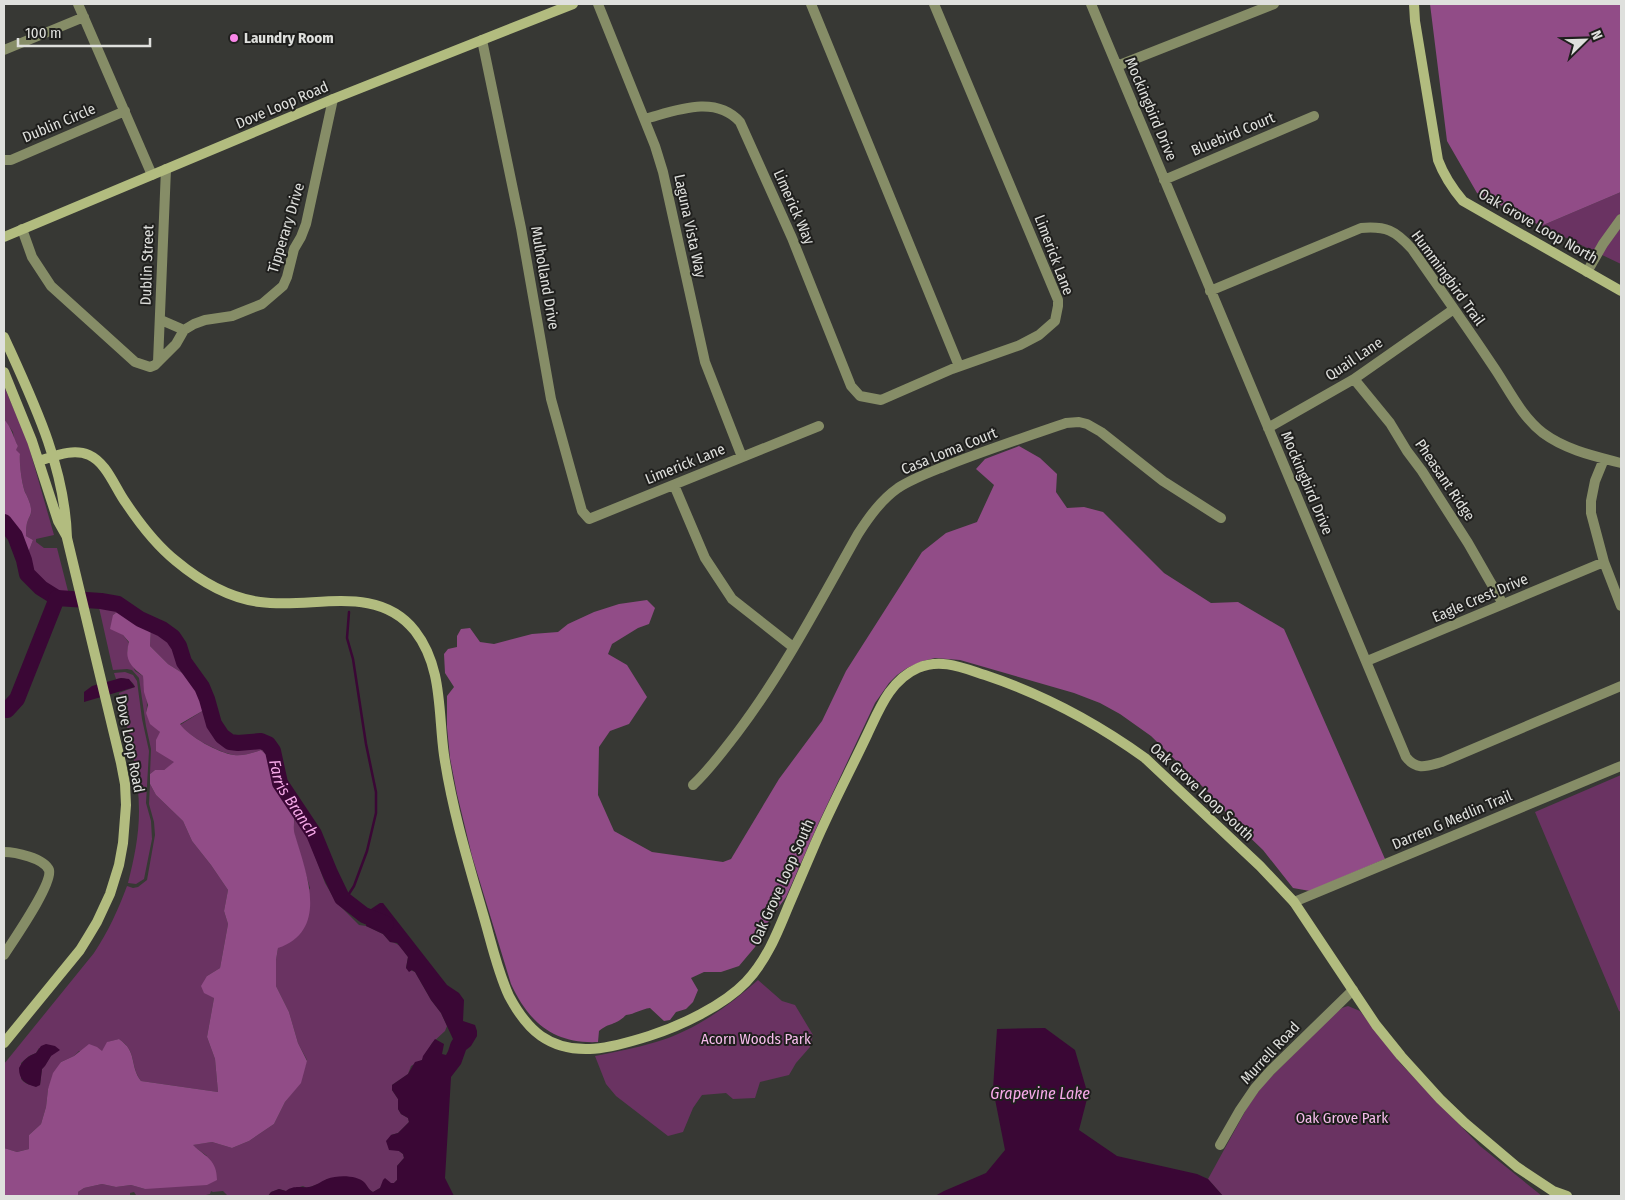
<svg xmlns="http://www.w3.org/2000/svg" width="1625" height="1200" viewBox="0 0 1625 1200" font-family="'Fira Sans Condensed',sans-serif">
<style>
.green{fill:#6a3362;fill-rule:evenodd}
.forest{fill:#914c87}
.water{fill:#3a0735}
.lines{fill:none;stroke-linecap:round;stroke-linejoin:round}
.stream{stroke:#3a0735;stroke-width:2.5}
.river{stroke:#3a0735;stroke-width:16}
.street{stroke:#868d67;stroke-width:10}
.secondary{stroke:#b2bc7f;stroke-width:10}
.poi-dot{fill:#f987e8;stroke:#1f1f1d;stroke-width:2}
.labels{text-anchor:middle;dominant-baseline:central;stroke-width:4;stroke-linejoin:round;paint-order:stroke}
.poi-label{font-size:15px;font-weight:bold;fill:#dfe0dd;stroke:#1f1f1d;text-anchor:start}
.street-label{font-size:15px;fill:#dfe0dd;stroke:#1f1f1d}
.park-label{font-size:15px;fill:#f6bceb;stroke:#1f1f1d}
.water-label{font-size:16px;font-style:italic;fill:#f7aae9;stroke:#1f1f1d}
</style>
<rect width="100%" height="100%" fill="#373834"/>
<path class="green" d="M1621 192V264L1541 226Z
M4 386 27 440 54 535 36 539V542L44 548H57L70 599 57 598 41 588 33 581 27 574 22 555 28 553 33 540 26 536C26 530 26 525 28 520 29 517 31 515 31 513 32 507 28 498 26 494 22 487 19 462 20 455L15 451 18 446 14 439 13 432 4 419Z
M98 603 121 609 113 615 123 635 129 643 127 651 135 671 143 676C144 689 149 701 146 713L160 732 175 762 164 770H155L150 774 151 749 146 726 139 678 132 670 127 669 113 670Z
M151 628C174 634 171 647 181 664 185 671 190 678 195 685L187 676 168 664 150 646Z
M125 672 133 675 137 681 142 719 149 751 146 803 151 821 152 839 144 879 136 884 128 883C134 859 139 836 139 811 139 771 128 732 119 693L135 687C132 679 123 677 116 679L114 673Z
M204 710C210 731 216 747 240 748 249 749 256 747 265 749L269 753 270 758 261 750C253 753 243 756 234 755 218 752 190 737 180 725Z
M1621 775V1012L1619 1011 1535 812Z
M150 784 156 795 183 821 192 841 211 865 228 890 224 911 228 924 220 968 207 976 214 998 207 1037 215 1059 218 1092 141 1081C129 1064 138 1052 119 1039L108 1042 102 1052 79 1051 74 1056 61 1062 48 1089 46 1107 41 1124 29 1135V1149L17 1152 4 1148V1064L94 953C108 932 118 910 127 886L133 888 138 887 147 880 155 835 154 822 149 804ZM39 1048 51 1056 45 1065 42 1069 40 1085C32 1086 26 1085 21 1079V1063L29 1056 36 1053Z
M295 815 309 840 325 883 336 902 359 925 366 926 383 934 390 942C400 943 402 949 408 957L406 968 415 972 431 1000 441 1013 447 1026 445 1031 432 1043 422 1060 411 1066 408 1074 392 1085V1090L398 1099V1109L401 1114 408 1118 409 1122 398 1133 391 1135 399 1151 403 1154 404 1158 397 1166V1180L394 1183H383L380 1188 373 1192 346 1177 327 1179 321 1183 307 1188 303 1186 286 1191 279 1189 271 1192 268 1196H228L223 1191 213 1192 211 1191 210 1194 202 1196H141L136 1195 134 1192 130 1193V1196H78V1192L84 1188 102 1184 116 1187 131 1185 145 1189 207 1156 192 1145 212 1142 232 1148 249 1141 274 1124 285 1102 300 1083 307 1060 298 1043 289 1012 276 986V960L278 948 310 888 293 830Z
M758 980 782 1001 795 1005 813 1035 810 1047 796 1063 789 1075 760 1082 755 1098 733 1099 726 1093 702 1095 693 1108 683 1132 668 1136 616 1096 606 1084 595 1056C615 1052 636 1048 656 1042 694 1031 729 1006 758 980Z
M1348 1006 1360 1011 1401 1064 1480 1146 1542 1196H1223L1208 1179 1247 1108 1263 1085 1335 1013 1342 1008Z"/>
<path class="forest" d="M1430 4H1621V192L1541 226 1477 193 1447 141Z
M4 419C12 428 13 437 18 446L16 450 20 454C19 462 22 487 26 494 28 498 32 507 31 512 31 515 29 517 28 520 26 525 26 530 26 536L33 540 28 553 22 555 15 536 4 522Z
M1019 446 1040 458 1057 474 1056 492 1067 508 1084 507 1103 512 1164 573 1211 603 1238 602 1284 629 1385 859 1310 891 1293 888 1263 850 1239 827 1208 792 1151 736 1120 714 1100 703 1074 693 960 660 935 658 923 661 907 668 897 675 889 683 875 703 819 822 786 897 770 919 755 947 739 966 721 972H704L691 978 698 990 693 1002 686 1009 676 1012 670 1020 664 1021 650 1008C641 1009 635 1014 626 1015 615 1026 610 1022 599 1031L598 1042C554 1044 529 1023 511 984L472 856 457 794 450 758 447 727V696L454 687 445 673 444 654 448 649 457 647V636L461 629 470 628 480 642 494 644 532 634 558 632 568 624 594 612 619 604 647 600 655 608 649 624 638 628 612 644 608 654 627 665 647 697 629 724 610 731 599 747 598 795 614 831 652 852 723 862 731 859 779 779 822 721 846 671 922 552 946 533 977 522 994 485 976 469 985 459Z
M121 609 126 611 139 623 151 628 150 646 168 664 187 676 195 685 199 692 204 710 180 724C189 737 219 753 234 755 243 756 253 753 261 750L270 758C269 769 272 781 278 791 283 799 289 803 293 812 296 819 292 827 295 835 306 873 330 930 278 948L276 960V986L289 1012 298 1043 307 1061 301 1083 285 1102 274 1124 249 1141 232 1148 212 1142 193 1145C206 1157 217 1160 217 1180L207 1185 145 1189 131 1185 116 1187 102 1184 84 1188 78 1192V1196H4V1148L17 1152 29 1149V1135L41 1124 46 1107 48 1089 53 1073 61 1062 74 1056 89 1044 97 1047 102 1051 107 1042 119 1039C138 1052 129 1065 141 1081L218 1092 215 1059 207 1037 214 998 204 993 201 986 207 976 220 968 228 924 224 911 228 890 211 865 192 841 183 821 156 795 150 784V774L155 770H164L174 762 156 751V740L160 732 150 724 146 713 148 705 144 692 143 676C130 666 124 659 129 642L123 635 110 629 113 615Z"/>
<path class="water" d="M121 678 129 679 135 687 84 702V692L92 686Z
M380 903H383L447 985 459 993 464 1000 463 1021 475 1025 477 1031V1036L471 1046 466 1050 461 1064 451 1077 445 1178 454 1196H268L271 1192 279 1189 286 1191C294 1185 300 1188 309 1187 316 1186 321 1181 327 1179 338 1175 357 1175 365 1183 368 1187 369 1190 373 1192L380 1188 383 1180 385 1178 391 1183H394L397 1180V1166L404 1158 403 1154 399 1151 389 1150 386 1141 391 1135 398 1133 409 1122 408 1118 401 1114 398 1109V1099L392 1090V1085L408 1074 415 1062 422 1060 423 1056 435 1039 444 1044 442 1054 446 1055C450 1049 449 1044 453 1039L441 1013 431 1000 415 972 412 970 409 972 406 968 408 957 397 943 390 942 383 934 366 926 368 911Z
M1045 1028 1075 1050 1088 1095 1079 1130 1117 1156 1197 1174 1208 1179 1223 1196H935L944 1191 986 1173 1005 1150 993 1089 997 1029Z
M46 1044 55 1046 60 1050 51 1056 45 1066 42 1069 40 1085 36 1087C25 1084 19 1080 19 1068 23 1060 28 1056 36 1053L41 1046Z"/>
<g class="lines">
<path class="stream" d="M345 900 354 886 367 851 376 813V792L366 744 353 659 347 638 349 612"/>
<g class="river">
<path d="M4 522 15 536 24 560 27 574 41 588 57 598"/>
<path id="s1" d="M4 708 7 710 17 699 57 598 101 601 118 604 140 619 162 629 173 637 179 646 184 662 202 687 207 699 214 724 222 736 230 742 238 743 261 741 268 744 273 751 280 783 314 834 330 873 342 898 364 915 386 924"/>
</g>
<path class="street" d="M78 4 152 175
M598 4 655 146 663 172 705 362 742 457
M811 4 959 366
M1091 4 1406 757C1417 771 1427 766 1442 762L1621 686
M482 40 521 228 551 399 582 511 589 519 819 426
M4 50 84 17
M1117 66 1274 4
M645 119C675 111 715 94 740 122L792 238 851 386 860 396 881 400 952 369 1020 345 1039 335 1055 321 1058 306V300L934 4
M4 160H11L125 111
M1164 180 1314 116
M22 229 32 257 51 286 135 362 150 367 155 365 176 344 184 330 194 324 205 320 232 316 262 304 283 286 287 277 294 249 301 237 306 224 333 99
M1587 272 1603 244 1621 219
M1210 291 1361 228C1386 226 1395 230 1412 249 1440 289 1468 328 1495 369 1509 390 1522 417 1543 433 1566 450 1594 456 1621 463
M161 320 184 330
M158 362 166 169
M1354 379 1390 423 1407 451 1422 471 1468 543 1503 604
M1268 428 1354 379 1454 309
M1604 459 1595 481 1591 501V513L1604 562 1621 606
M674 485 705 558 732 599 793 647
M1367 661 1604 562
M693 785C710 769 723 751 737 733 784 671 820 601 858 534 869 517 881 500 898 488 912 479 928 473 943 467 983 451 1025 437 1066 423L1079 422 1087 424 1101 432 1163 481 1221 518
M4 852C15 852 44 858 49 870 53 884 12 942 4 955
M1294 902 1621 766
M1220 1145 1240 1110 1255 1088 1270 1071 1353 990"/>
<path class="secondary" d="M1414 4 1415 21 1438 160C1444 176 1452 188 1463 201L1621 291
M4 237 333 99 573 4
M4 337C33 401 65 466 67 538L121 763 125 784 126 805 123 843 119 865 110 894 97 922 88 937 80 950 4 1043
M4 372 32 441 58 521 67 537
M39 461C55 456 73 448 89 455 107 463 115 488 126 503 140 524 156 545 176 561 200 581 229 598 260 602 312 610 376 582 415 631 443 667 438 713 444 755 452 809 468 862 483 914 491 941 497 970 509 996 517 1011 527 1026 541 1036 574 1059 614 1047 649 1036 680 1026 723 1006 746 982 766 961 777 934 788 907 797 886 806 865 815 844 831 807 850 771 867 735 879 710 890 680 918 668 941 658 963 668 985 675 1042 694 1095 722 1145 758L1260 866 1294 902 1376 1025 1401 1056 1440 1099 1465 1123 1517 1167 1553 1191 1567 1196"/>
</g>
<circle class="poi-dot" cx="234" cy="38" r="5"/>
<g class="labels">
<g class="poi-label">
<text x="244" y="38">Laundry Room</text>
</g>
<g class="street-label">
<text transform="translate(282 105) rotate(-23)">Dove Loop Road</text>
<text transform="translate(1151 109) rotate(67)">Mockingbird Drive</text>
<text transform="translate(59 123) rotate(-23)">Dublin Circle</text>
<text transform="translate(1233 134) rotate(-23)">Bluebird Court</text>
<text transform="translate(794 207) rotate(66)">Limerick Way</text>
<text transform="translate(690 226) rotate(78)">Laguna Vista Way</text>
<text transform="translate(1538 226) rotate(30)">Oak Grove Loop North</text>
<text transform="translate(286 228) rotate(-73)">Tipperary Drive</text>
<text transform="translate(1054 255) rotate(69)">Limerick Lane</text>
<text transform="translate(147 265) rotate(-88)">Dublin Street</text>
<text transform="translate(545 278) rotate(80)">Mulholland Drive</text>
<text transform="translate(1448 278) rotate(54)">Hummingbird Trail</text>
<text transform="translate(1354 359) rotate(-34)">Quail Lane</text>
<text transform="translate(949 451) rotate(-22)">Casa Loma Court</text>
<text transform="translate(685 464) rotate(-22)">Limerick Lane</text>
<text transform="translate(1445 480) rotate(56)">Pheasant Ridge</text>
<text transform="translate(1307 483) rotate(67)">Mockingbird Drive</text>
<text transform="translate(1480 598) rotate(-23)">Eagle Crest Drive</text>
<text transform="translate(130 744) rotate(79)">Dove Loop Road</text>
<text transform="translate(1202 792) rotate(43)">Oak Grove Loop South</text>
<text transform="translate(1452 820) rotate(-23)">Darren G Medlin Trail</text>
<text transform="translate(782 882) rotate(-66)">Oak Grove Loop South</text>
<text transform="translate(1270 1053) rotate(-47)">Murrell Road</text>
</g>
<g class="park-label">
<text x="756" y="1039">Acorn Woods Park</text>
<text x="1342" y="1118">Oak Grove Park</text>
</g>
<g class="water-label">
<text stroke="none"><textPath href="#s1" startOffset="474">Farris Branch</textPath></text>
<text x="1040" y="1093">Grapevine Lake</text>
</g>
</g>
<rect width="1625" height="1200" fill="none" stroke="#dfe0dd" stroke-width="10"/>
<g transform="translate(1585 40) rotate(67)" stroke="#1f1f1d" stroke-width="4" paint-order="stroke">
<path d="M0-4L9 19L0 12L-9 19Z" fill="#dfe0dd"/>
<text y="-8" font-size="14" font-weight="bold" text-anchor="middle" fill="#dfe0dd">N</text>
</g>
<path d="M18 38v8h132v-8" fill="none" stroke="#dfe0dd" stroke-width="2.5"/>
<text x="25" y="38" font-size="15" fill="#dfe0dd" stroke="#1f1f1d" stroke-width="4" paint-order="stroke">100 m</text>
</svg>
